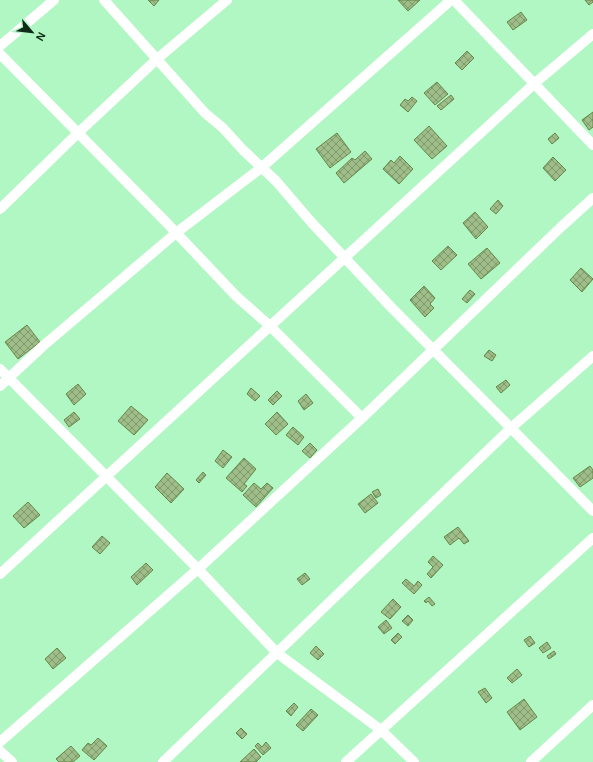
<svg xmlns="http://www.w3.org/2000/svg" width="593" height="762" viewBox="0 0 593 762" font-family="Helvetica,sans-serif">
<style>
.building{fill:url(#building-cross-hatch);stroke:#648747}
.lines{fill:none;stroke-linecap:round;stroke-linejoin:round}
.minor{stroke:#fff;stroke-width:10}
</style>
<defs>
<pattern id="building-cross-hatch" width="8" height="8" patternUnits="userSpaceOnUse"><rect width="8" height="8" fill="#9fbd88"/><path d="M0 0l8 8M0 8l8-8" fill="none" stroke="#809a6e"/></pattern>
</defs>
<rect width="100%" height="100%" fill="#b1f7c3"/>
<path class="building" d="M148 0H159L154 6Z
M398 0H420L408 11Z
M585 0H593V2L589 5Z
M521 12 527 20 513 30 507 22Z
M467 51 474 58 462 70 455 63Z
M437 82 448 94 435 105 424 93Z
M451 95 454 99 441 110 437 106Z
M412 97 417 101 408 112 400 105 405 99 408 101Z
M593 112V127L589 130 582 120Z
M429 126 447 146 432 159 414 140Z
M337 133 351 152 330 168 316 149Z
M555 133 559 138 552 144 548 139Z
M365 151 372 159 344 183 336 173 352 158 355 160Z
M400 156 413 169 399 184 383 169 391 160 394 163Z
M553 157 566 170 555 181 543 168Z
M498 200 503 206 496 214 490 209Z
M475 212 488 227 476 239 463 223Z
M448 246 457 255 441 270 432 261Z
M487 248 500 263 481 279 468 264Z
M581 268 593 279 582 292 570 280Z
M424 286 435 298 430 304 434 308 425 317 410 300Z
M470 290 475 294 467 303 462 299Z
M27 325 40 342 18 359 5 342Z
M489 350 496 355 492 361 484 356Z
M506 380 510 385 501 393 496 387Z
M78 384 86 394 74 405 66 394Z
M251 388 260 396 255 401 247 394Z
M277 391 282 396 273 405 268 400Z
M306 394 313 403 304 410 298 401Z
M131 406 148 420 134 435 118 421Z
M74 412 80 419 69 427 64 420Z
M277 412 288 424 276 435 265 424Z
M293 427 304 437 298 445 286 435Z
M310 443 317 450 310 458 302 451Z
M223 450 232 457 223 468 215 461Z
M244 458 256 469 244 484 247 486 242 492 226 478Z
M590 466 593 470V478L580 487 573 478Z
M203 472 206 475 199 483 196 480Z
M167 473 184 489 171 503 155 487Z
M254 483 261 489 267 483 273 488 256 507 243 495Z
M378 489 381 495 376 498 372 492Z
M371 494 378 503 365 513 358 504Z
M28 502 40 515 24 528 13 516Z
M458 527 469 541 464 544 459 538 450 545 444 537Z
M102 536 110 543 100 554 92 547Z
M433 556 443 565 431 578 427 574 433 567 428 562Z
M146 563 153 570 137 585 131 577Z
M305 573 310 579 302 585 297 579Z
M406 579 414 586 418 581 422 585 414 594 402 583Z
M429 597 435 604 432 606 428 601 426 603 424 601Z
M393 599 401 607 390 619 381 612Z
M408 615 413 620 408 626 402 621Z
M386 620 392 628 384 634 378 627Z
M398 633 402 637 395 644 391 640Z
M530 636 535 643 529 647 524 640Z
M547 642 551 648 543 653 539 648Z
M316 646 324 654 318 660 310 653Z
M57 648 66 658 53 669 45 659Z
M554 651 556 654 549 659 547 656Z
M517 669 522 675 512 683 507 678Z
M485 688 492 698 486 703 478 692Z
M524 699 537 717 520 730 507 712Z
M294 703 298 707 291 716 286 711Z
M311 709 318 715 303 731 296 725Z
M241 728 247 734 242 739 236 733Z
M98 738 107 746 94 760 82 750 88 743 91 745Z
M266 742 271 748 263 755 255 746 258 743 262 747Z
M71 746 80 756 73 762H59L56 759Z
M254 749 261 757 256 762H240Z"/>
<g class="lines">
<path class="minor" d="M104 0 205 113 223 128 243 150 276 181 312 223 390 306 593 511
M454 0 593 145
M0 46 54 0
M0 54 165 221 236 296 270 326 362 418
M0 209 78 133 157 59 227 0
M0 369 198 569 277 653 381 730 414 762
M0 386 43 346 176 233 261 168 451 0
M0 574 535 83 593 34
M0 742 198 569 362 418 561 227 593 198
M0 751 12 762
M163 762 511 428 593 356
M346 762 593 538
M531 762 593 705"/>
</g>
<g transform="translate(32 32) rotate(118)" stroke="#b1f7c3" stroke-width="3" paint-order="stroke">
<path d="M0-3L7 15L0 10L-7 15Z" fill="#102c19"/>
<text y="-6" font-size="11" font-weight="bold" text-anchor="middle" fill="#102c19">N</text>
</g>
</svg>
